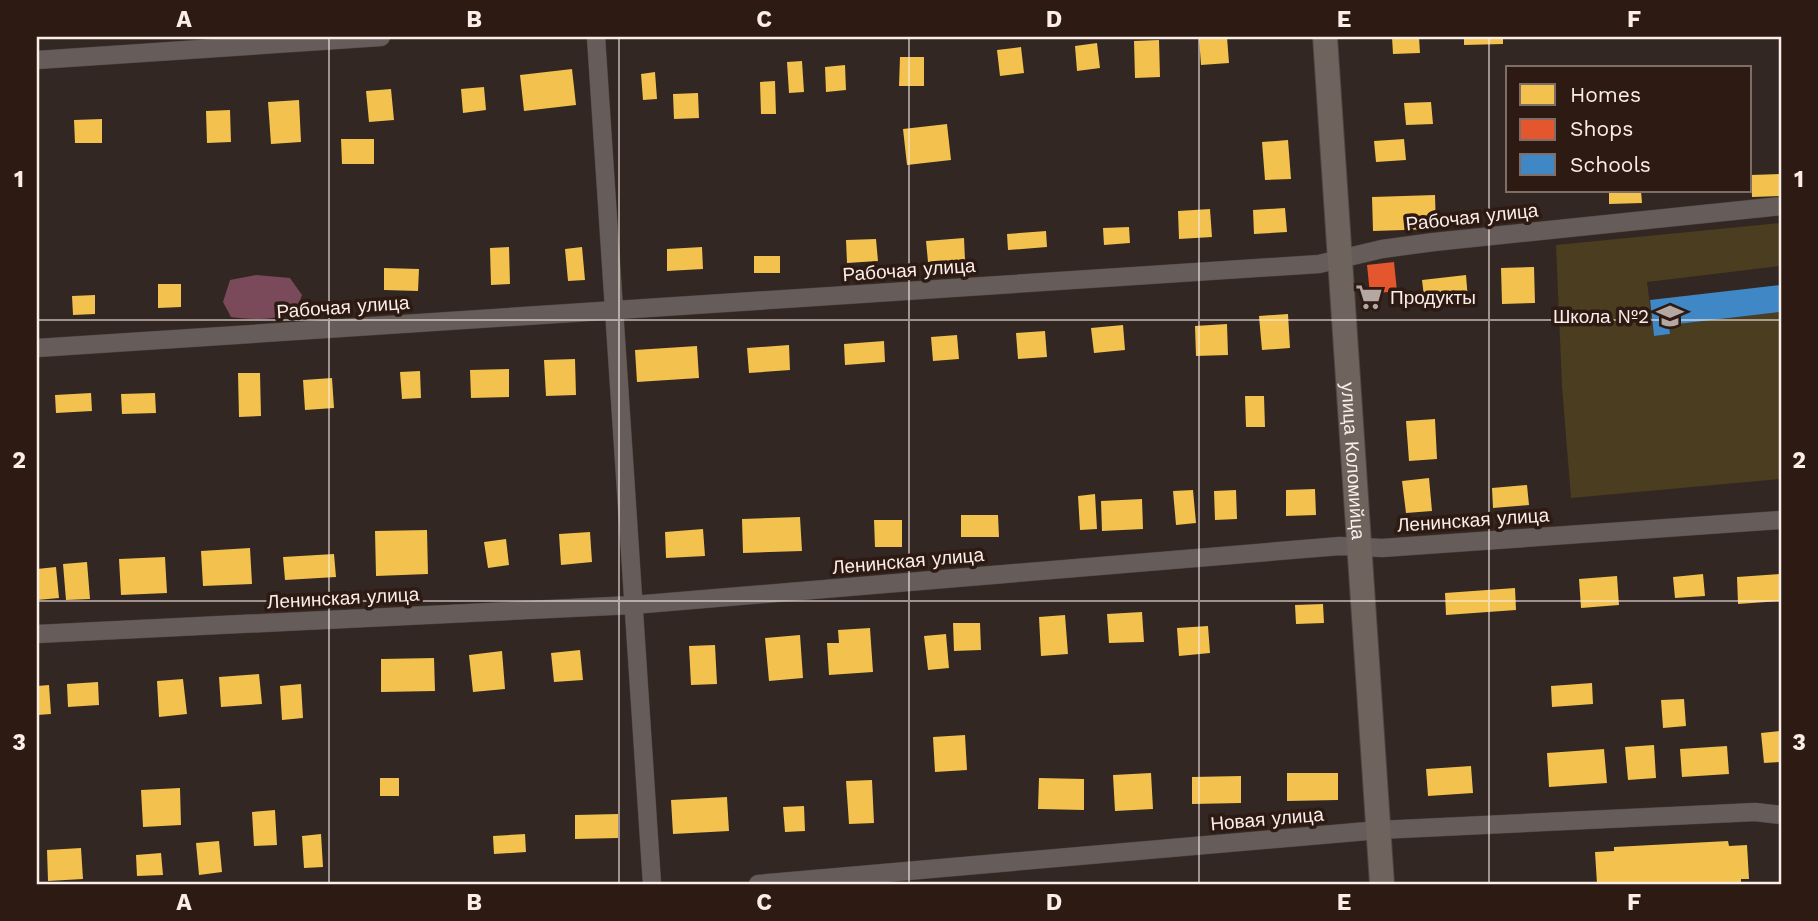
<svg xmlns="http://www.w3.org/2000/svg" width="1818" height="921" viewBox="0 0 1818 921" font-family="'Work Sans',sans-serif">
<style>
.green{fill:#4b3d1f}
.water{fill:#7a4a5a}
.homes{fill:#f2c14e}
.shops{fill:#e4572e}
.schools{fill:#3f88c5}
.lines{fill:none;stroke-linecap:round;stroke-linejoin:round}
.minor-casing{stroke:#4e4441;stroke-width:19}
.secondary-casing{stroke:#4e4441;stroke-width:26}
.minor{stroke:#665d5a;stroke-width:18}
.secondary{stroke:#6e635d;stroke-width:24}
.grid{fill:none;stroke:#fbede8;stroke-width:2;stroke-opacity:0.55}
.labels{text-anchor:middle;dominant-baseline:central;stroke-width:7;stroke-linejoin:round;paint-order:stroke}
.street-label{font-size:19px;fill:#fbede8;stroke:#2d1a13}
.poi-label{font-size:19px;fill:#fbede8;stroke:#2d1a13;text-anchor:start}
.neatline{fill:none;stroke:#fbede8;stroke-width:2.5}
.grid-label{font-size:23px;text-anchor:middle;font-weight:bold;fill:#fbede8}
</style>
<rect width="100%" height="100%" fill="#322722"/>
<path class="green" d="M1781 223V266L1647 282 1654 336 1670 334 1669 325 1781 312V479L1571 498 1562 386 1556 245Z"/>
<path class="water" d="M256 275 290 278 302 295C293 324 255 320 231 317L223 302 230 280Z"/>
<path class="homes" d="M1199 37H1227L1229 63 1201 65Z
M1392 37H1419L1420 53 1393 54Z
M1464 37H1503V44L1464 45Z
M1159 40 1160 77 1135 78 1134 41Z
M1097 43 1100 68 1077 71 1075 46Z
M1021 47 1024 73 1000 76 997 50Z
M900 57H924V86H899Z
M802 61 804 92 789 93 787 62Z
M845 65 846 90 826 92 825 67Z
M572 69 576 105 524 111 520 75Z
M655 72 657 99 643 100 641 74Z
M775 81 776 114H761L760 82Z
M484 87 486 110 463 113 461 89Z
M391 89 394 120 369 122 366 91Z
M698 93 699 118 674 119 673 94Z
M299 100 301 142 271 144 268 102Z
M1431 102 1433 124 1406 125 1404 103Z
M230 110 231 142 207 143 206 111Z
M102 119V143H75L74 120Z
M947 124 951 160 907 165 903 129Z
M341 139H374V164H342Z
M1404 139 1406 160 1376 162 1374 141Z
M1288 140 1291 179 1265 180 1262 142Z
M1781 174V196L1752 197 1751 175Z
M1609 191H1641L1642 203 1609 204Z
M1435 195 1436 229 1373 231 1372 197Z
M1285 208 1287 232 1254 234 1253 210Z
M1210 209 1212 237 1179 239 1178 211Z
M1129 227 1130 243 1104 245 1103 228Z
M1046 231 1047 247 1008 250 1007 234Z
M964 238 965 260 928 262 926 241Z
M876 239 878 261 847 263 846 240Z
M509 247 510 284 491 285 490 248Z
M582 247 585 280 568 281 565 249Z
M702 247 703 269 667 271V249Z
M754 256H780V273H754Z
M1534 267 1535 303 1502 304 1501 268Z
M384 268 419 269 418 291 384 290Z
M1466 275 1468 300 1425 305 1422 280Z
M158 284H181V307L158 308Z
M95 295V314L73 315 72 296Z
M1288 314 1290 348 1262 350 1259 316Z
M1227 324 1228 355 1196 356 1195 326Z
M1123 325 1125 350 1094 353 1091 328Z
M1045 331 1047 357 1018 359 1016 333Z
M957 335 959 359 933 361 931 337Z
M884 341 885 362 845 365 844 344Z
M789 345 790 370 749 373 747 348Z
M697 346 699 378 637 382 635 350Z
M575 359 576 395 546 396 544 360Z
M509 369V397L471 398 470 370Z
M420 371 421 398 402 399 400 372Z
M238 373H260L261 416 239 417Z
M332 378 334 408 305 410 303 380Z
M91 393 92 411 56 413 55 395Z
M155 393 156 413 122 414 121 394Z
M1245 396H1264L1265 427H1246Z
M1435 419 1437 459 1409 461 1406 421Z
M1429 478 1432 511 1406 513 1402 481Z
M1527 485 1529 505 1493 508 1492 488Z
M1315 489 1316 515 1286 516V490Z
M1193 490 1196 523 1176 525 1173 491Z
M1236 490 1237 519 1215 520 1214 491Z
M1095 494 1097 529 1080 530 1078 496Z
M1142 499 1143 529 1102 531 1101 501Z
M961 515H998L999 537H961Z
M800 517 802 551 743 553 742 519Z
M874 520H902V547H875Z
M703 529 705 556 666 558 665 532Z
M427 530 428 574 376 576 375 531Z
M590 532 592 562 561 565 559 534Z
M506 539 509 565 488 568 484 542Z
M250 548 252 584 203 586 201 551Z
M334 554 336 577 285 580 283 557Z
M165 557 167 593 121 595 119 559Z
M87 562 90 599 66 600 63 564Z
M56 567 59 598 37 600V569Z
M1703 574 1705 596 1675 598 1673 577Z
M1781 574V601L1738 604 1737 577Z
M1617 576 1619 605 1581 608 1579 579Z
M1515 588 1516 610 1446 615 1445 593Z
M1323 604 1324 623 1296 624 1295 605Z
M1142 612 1144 642 1109 643 1107 614Z
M1065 615 1068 654 1041 656 1039 617Z
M953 623H980L981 650 954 651Z
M1208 626 1210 653 1179 656 1177 628Z
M870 628 873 672 829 675 827 643H839L838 630Z
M946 634 949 668 928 670 924 636Z
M800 635 803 678 769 681 765 638Z
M715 645 717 684 691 685 689 646Z
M580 650 583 680 554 682 551 653Z
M502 651 505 689 473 692 469 655Z
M434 658 435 691 381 692V659Z
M259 674 262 704 221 707 219 677Z
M183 679 187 714 159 717 157 681Z
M98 682 99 705 68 707 67 684Z
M1592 683 1593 704 1552 707 1551 686Z
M301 684 303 718 282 720 280 686Z
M49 685 51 714 37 715V686Z
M1684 699 1686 726 1663 728 1661 700Z
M1781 731V762L1764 763 1761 733Z
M965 735 967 770 935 772 933 737Z
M1654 745 1656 778 1628 780 1625 747Z
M1727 746 1729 774 1682 777 1680 749Z
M1604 749 1607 783 1549 787 1547 753Z
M1471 766 1473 793 1428 796 1426 769Z
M1151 773 1153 809 1115 811 1113 775Z
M1287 773H1338V800L1287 801Z
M1241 776V803L1192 804V777Z
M380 778H399V796H380Z
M1039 778 1084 779V810L1038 809Z
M872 780 874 823 849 824 846 781Z
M180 788 181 825 143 827 141 790Z
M727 797 729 831 673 834 671 800Z
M804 806 805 831 785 832 783 807Z
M275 810 277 845 254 846 252 812Z
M618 814V838L575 839V815Z
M321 834 323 867 304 868 302 836Z
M525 834 526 852 494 854 493 836Z
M219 841 222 872 199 875 196 843Z
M1728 841 1729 846 1747 845 1749 879H1741V884H1597L1595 852 1614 851V847Z
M81 848 83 879 48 881 47 850Z
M161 853 163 875 137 876 136 855Z"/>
<path class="shops" d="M1394 262 1397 291 1370 294 1367 265Z"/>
<path class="schools" d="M1781 285V312L1669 325 1670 334 1654 336 1650 300Z"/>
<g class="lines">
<g class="minor-casing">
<path id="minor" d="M596 37 652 884
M37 60 381 37
M37 348 1319 264 1382 249 1434 242 1781 206
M37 634 633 605 1340 546 1382 548 1781 520
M758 884 1379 830 1755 812 1781 815"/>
</g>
<g class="secondary-casing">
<g id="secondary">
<path id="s1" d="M1325 37 1382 884"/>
</g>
</g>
<use href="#minor" class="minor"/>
<use href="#secondary" class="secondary"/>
</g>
<path class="grid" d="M329 37V884M619 37V884M909 37V884M1199 37V884M1489 37V884M37 320H1781M37 601H1781"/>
<defs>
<g id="supermarket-bare" transform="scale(2.1)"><path d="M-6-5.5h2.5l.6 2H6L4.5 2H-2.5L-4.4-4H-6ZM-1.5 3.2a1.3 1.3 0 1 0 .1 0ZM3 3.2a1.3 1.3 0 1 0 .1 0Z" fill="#b5a8a3" stroke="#2d1a13" stroke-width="2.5" paint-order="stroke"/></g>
<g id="school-bare" transform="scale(2.1)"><path d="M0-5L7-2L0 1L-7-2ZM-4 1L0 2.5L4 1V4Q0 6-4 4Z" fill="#b5a8a3" stroke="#2d1a13" stroke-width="2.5" paint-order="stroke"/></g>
</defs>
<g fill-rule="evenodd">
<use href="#supermarket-bare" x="1369" y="297"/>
<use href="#school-bare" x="1670" y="316"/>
</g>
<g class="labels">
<g class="street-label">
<text transform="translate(1472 217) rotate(-6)">Рабочая улица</text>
<text transform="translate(909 270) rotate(-4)">Рабочая улица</text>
<text transform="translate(343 307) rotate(-4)">Рабочая улица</text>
<text stroke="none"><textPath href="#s1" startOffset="425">улица Коломийца</textPath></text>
<text transform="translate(1473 520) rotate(-4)">Ленинская улица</text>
<text transform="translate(908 561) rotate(-5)">Ленинская улица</text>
<text transform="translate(343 598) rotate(-3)">Ленинская улица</text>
<text transform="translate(1267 819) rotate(-5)">Новая улица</text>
</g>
<g class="poi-label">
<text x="1390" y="297">Продукты</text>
<text x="1649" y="316" text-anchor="end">Школа №2</text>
</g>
</g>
<rect width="1818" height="921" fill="none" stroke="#2d1a13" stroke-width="77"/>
<rect x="1506" y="66" width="245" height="126" fill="#2d1a13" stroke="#7f6e68" stroke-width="2"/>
<rect x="1520" y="84" width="35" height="21" fill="#f2c14e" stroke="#7f6e68" stroke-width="2"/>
<text x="1570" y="102" font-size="21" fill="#fbede8">Homes</text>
<rect x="1520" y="119" width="35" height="21" fill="#e4572e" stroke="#7f6e68" stroke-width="2"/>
<text x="1570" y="136" font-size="21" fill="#fbede8">Shops</text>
<rect x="1520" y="154" width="35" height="21" fill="#3f88c5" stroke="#7f6e68" stroke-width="2"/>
<text x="1570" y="172" font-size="21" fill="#fbede8">Schools</text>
<rect x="38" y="38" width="1742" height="845" class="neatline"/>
<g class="grid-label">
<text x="184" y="27">A</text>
<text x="474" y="27">B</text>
<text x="764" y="27">C</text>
<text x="1054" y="27">D</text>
<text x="1344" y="27">E</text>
<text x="1634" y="27">F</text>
<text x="19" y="187">1</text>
<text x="1799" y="187">1</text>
<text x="19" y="468">2</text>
<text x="1799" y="468">2</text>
<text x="19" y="750">3</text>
<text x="1799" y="750">3</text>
<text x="184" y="910">A</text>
<text x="474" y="910">B</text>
<text x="764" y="910">C</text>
<text x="1054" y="910">D</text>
<text x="1344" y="910">E</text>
<text x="1634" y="910">F</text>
</g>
</svg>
